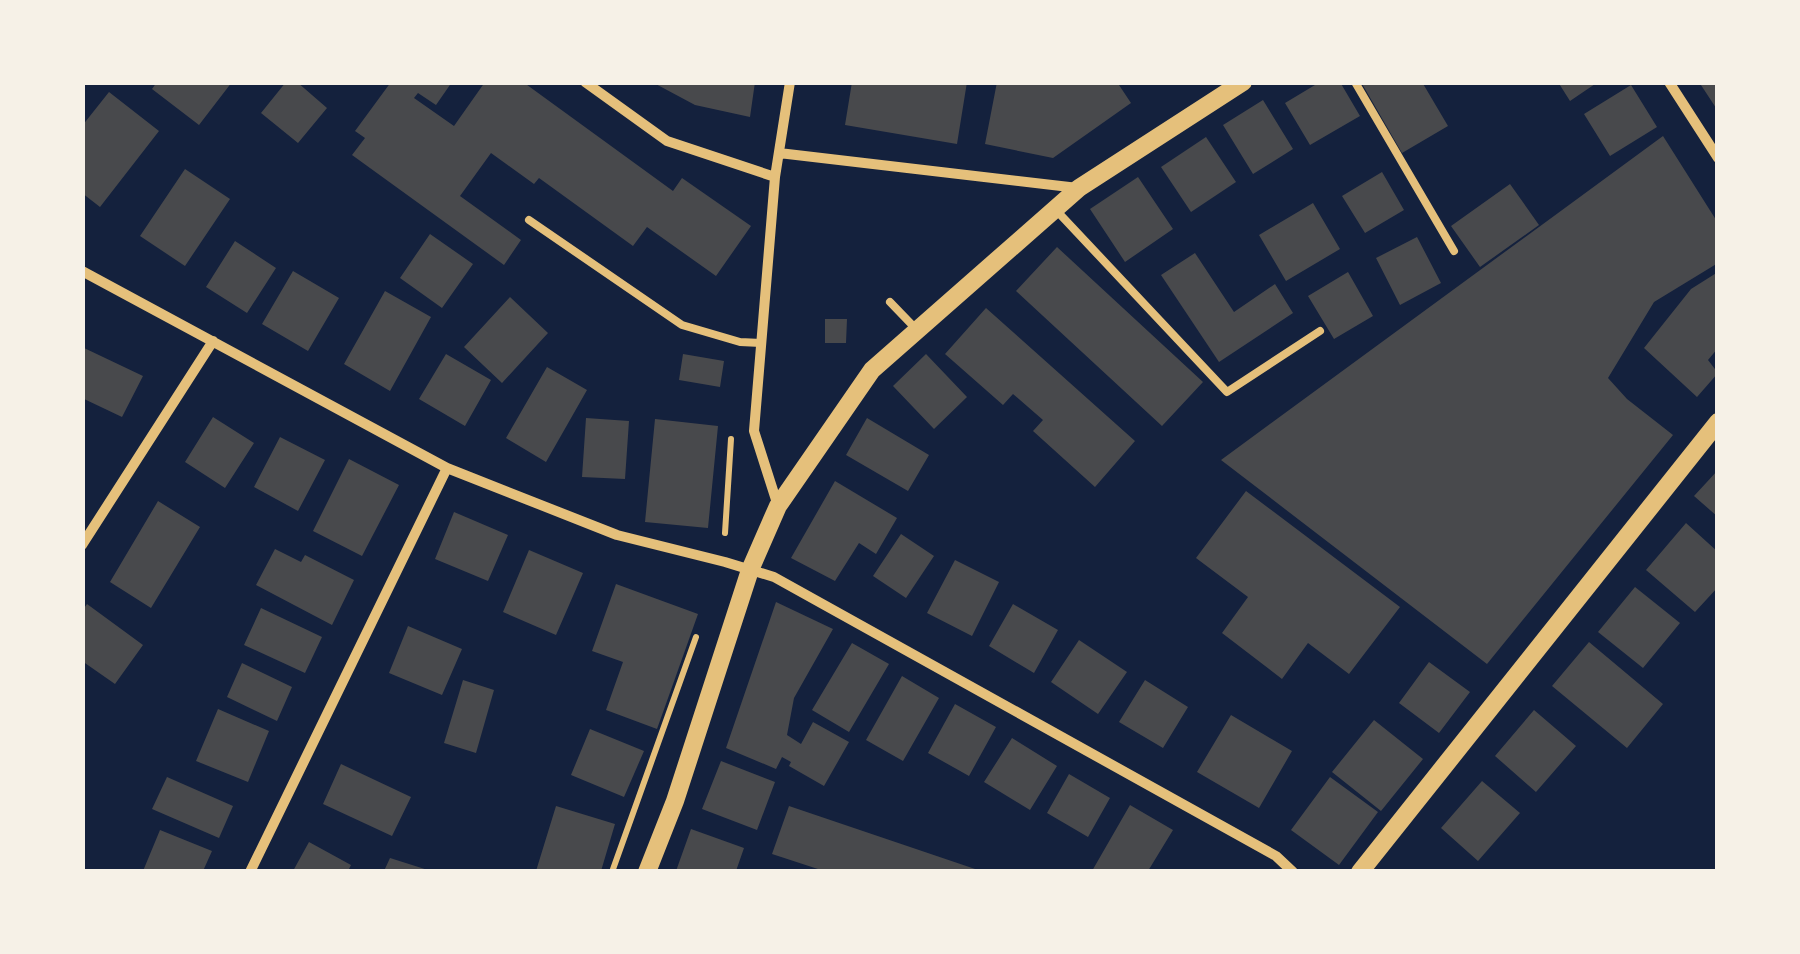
<svg xmlns="http://www.w3.org/2000/svg" width="1800" height="954" viewBox="0 0 1800 954" font-family="'Alegreya Sans',sans-serif">
<style>
.building{fill:#48494c}
.lines{fill:none;stroke-linecap:round;stroke-linejoin:round}
.path{stroke:#e5c07b;stroke-width:6}
.service{stroke:#e5c07b;stroke-width:8}
.minor{stroke:#e5c07b;stroke-width:10}
.tertiary{stroke:#e5c07b;stroke-width:18}
</style>
<rect width="100%" height="100%" fill="#14213d"/>
<path class="building" d="M157 82H232L199 125 152 89Z
M286 82H297L327 108 298 143 261 113Z
M391 82H452L436 105 418 93 414 98 454 126 485 82H523L673 191 682 178 751 226 716 276 647 227 633 246 539 178 534 184 491 153 460 196 521 240 504 265 352 155 365 138 355 131Z
M652 82H755L750 117 695 105Z
M852 82H967L957 144 845 125Z
M997 82H1117L1131 103 1053 158 985 144Z
M1320 82H1340L1360 116 1310 145 1285 103Z
M1361 82H1422L1448 126 1402 153Z
M1558 82H1598L1570 101Z
M1699 82H1718V111Z
M1631 85 1657 127 1610 156 1584 114Z
M109 92 159 131 100 207 82 193V126Z
M1263 100 1293 149 1253 174 1223 125Z
M1663 136 1718 223V263L1654 302 1608 378 1627 399 1673 435 1487 664 1221 460Z
M1206 137 1236 182 1191 212 1161 167Z
M185 169 230 199 185 266 140 236Z
M1382 172 1404 210 1365 233 1342 196Z
M1138 177 1173 229 1125 262 1090 209Z
M1510 184 1539 225 1480 267 1451 226Z
M1313 203 1340 249 1286 281 1259 235Z
M430 234 473 264 442 308 400 278Z
M1417 237 1441 283 1400 305 1376 258Z
M235 241 276 268 247 313 206 287Z
M1057 247 1203 382 1162 426 1016 291Z
M1195 253 1234 312 1275 284 1293 313 1219 362 1161 275Z
M293 271 339 298 308 351 262 324Z
M1348 272 1373 316 1334 339 1308 296Z
M1718 272V348L1708 360 1718 373 1697 397 1644 348 1691 289Z
M385 291 431 317 390 391 344 364Z
M510 297 548 333 502 383 464 347Z
M986 308 1135 441 1095 487 1033 431 1043 420 1013 394 1003 405 945 354Z
M825 319H847L846 343H825Z
M82 347 143 376 122 417 82 398Z
M446 354 491 380 465 426 419 399Z
M683 354 724 361 720 387 679 380Z
M926 354 967 397 934 429 893 386Z
M547 367 587 390 546 462 506 438Z
M213 417 254 443 225 488 185 462Z
M586 418 629 421 625 479 582 477Z
M867 418 929 455 908 491 846 455Z
M655 419 718 426 708 528 645 522Z
M280 437 325 460 298 511 254 487Z
M349 459 399 485 362 556 313 531Z
M1718 470V517L1694 496Z
M835 481 897 518 876 554 859 543 835 581 791 558Z
M1246 491 1400 607 1349 674 1308 643 1282 679 1222 633 1248 597 1196 558Z
M158 501 200 527 151 608 110 582Z
M454 512 508 535 488 581 435 559Z
M1686 523 1718 552V587L1695 612 1646 570Z
M901 534 934 556 906 598 873 576Z
M275 549 301 562 305 555 354 580 332 625 256 585Z
M529 550 583 573 556 635 503 612Z
M955 560 999 582 972 636 927 613Z
M616 584 698 614 657 729 606 710 623 662 592 651Z
M1635 587 1680 623 1643 668 1598 632Z
M776 602 833 629 794 698 787 735 801 744 813 722 849 742 824 786 789 766 791 762 782 757 776 769 726 748Z
M87 604 143 645 115 684 82 661V611Z
M1013 604 1058 630 1034 673 989 646Z
M261 608 322 637 305 673 244 645Z
M408 626 462 649 442 695 389 673Z
M1079 640 1127 672 1098 714 1051 682Z
M1589 642 1663 704 1627 748 1552 686Z
M852 643 889 664 849 732 812 710Z
M1429 662 1470 692 1439 733 1399 703Z
M242 663 292 687 277 721 227 697Z
M902 676 939 698 903 761 866 740Z
M463 680 494 690 476 753 444 743Z
M1145 680 1188 707 1163 748 1119 722Z
M955 704 996 727 969 776 928 753Z
M218 709 269 731 248 782 196 761Z
M1534 710 1576 746 1536 792 1495 756Z
M1231 715 1292 751 1259 808 1197 772Z
M1374 720 1423 759 1381 811 1332 772Z
M590 729 644 751 624 797 571 775Z
M1012 738 1057 766 1030 810 984 782Z
M721 761 775 782 757 830 702 809Z
M341 764 411 797 392 836 323 804Z
M1069 774 1110 798 1088 837 1047 813Z
M167 777 233 806 219 838 152 809Z
M1330 777 1378 812 1339 865 1291 830Z
M1482 781 1520 813 1478 861 1441 828Z
M1130 805 1173 830 1148 871H1092Z
M556 806 615 824 601 871H536Z
M789 806 981 871H824L772 854Z
M691 829 744 848 736 871H676Z
M160 830 212 851 203 871H143Z
M309 842 351 865 348 871H293Z
M390 858 431 871H384Z"/>
<g class="lines">
<path class="path" d="M725 533 731 439
M612 872 696 637"/>
<path class="service" d="M1355 82 1454 251
M1055 209 1227 392 1320 331
M529 220 682 325 740 342 761 343
M890 302 917 330"/>
<path class="minor" d="M585 82 667 141 775 177
M1669 82 1718 158
M779 153 1078 188
M82 271 447 468 617 535 725 562 774 577 1276 856 1293 872
M778 506 754 431 775 177 790 82
M82 545 213 341
M250 872 447 468"/>
<path class="tertiary" d="M647 872 675 801 750 570 778 506 872 370 1079 188 1243 82
M1360 872 1718 422"/>
</g>
<rect width="1800" height="954" fill="none" stroke="#f6f1e7" stroke-width="170"/>
</svg>
